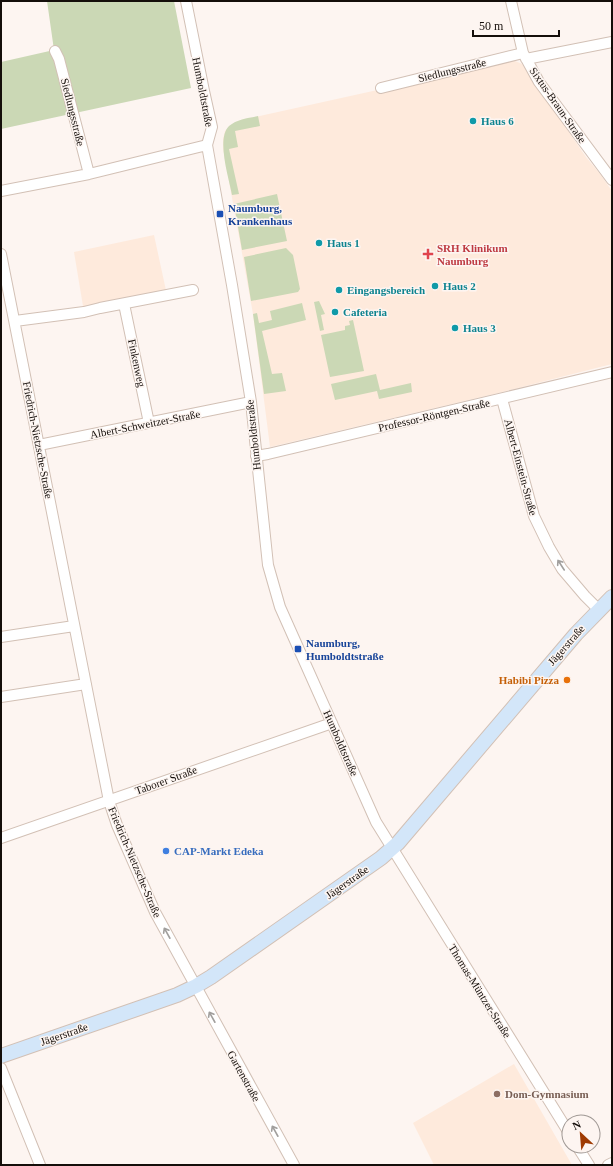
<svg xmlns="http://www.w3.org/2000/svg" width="613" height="1166" viewBox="0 0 613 1166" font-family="Georgia,serif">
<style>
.built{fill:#feeadc}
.green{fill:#cbd8b5}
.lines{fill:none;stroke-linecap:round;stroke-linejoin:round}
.street-casing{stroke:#d2c0b5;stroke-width:12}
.secondary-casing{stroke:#d2c0b5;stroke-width:16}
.street{stroke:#fff;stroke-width:10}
.secondary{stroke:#d3e6f9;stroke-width:14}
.oneway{stroke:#a19f9d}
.culture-dot{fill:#0f9aa8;stroke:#fdf5f1;stroke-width:1.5}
.transit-dot{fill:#1a4fb4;stroke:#fdf5f1;stroke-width:1.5}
.health-dot{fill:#e0444e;stroke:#fdf5f1;stroke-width:1.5}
.food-dot{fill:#e8710a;stroke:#fdf5f1;stroke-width:1.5}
.shop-dot{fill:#3f7fe0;stroke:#fdf5f1;stroke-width:1.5}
.education-dot{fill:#8d6e63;stroke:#fdf5f1;stroke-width:1.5}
.labels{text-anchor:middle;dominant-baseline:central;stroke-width:3;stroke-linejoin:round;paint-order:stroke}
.street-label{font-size:11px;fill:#140e0a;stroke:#fdf5f1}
.culture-label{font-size:11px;font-weight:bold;fill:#0d838f;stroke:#fdf5f1;text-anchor:start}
.transit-label{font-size:11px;font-weight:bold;fill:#164399;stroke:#fdf5f1;text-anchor:start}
.health-label{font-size:11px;font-weight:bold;fill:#be3a42;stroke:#fdf5f1;text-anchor:start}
.food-label{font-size:11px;font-weight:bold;fill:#c56008;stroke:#fdf5f1;text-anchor:end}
.shop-label{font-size:11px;font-weight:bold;fill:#366cbe;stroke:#fdf5f1;text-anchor:start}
.education-label{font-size:11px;font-weight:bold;fill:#785e54;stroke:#fdf5f1;text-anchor:start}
</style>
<rect width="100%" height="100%" fill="#fdf5f1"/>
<path class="built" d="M513 60 522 64 586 157 600 174 612 191V364L494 394 270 447 253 314 223 148V139L225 131 234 123 241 120Z
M154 235 167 295 84 312 74 252Z
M514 1064 572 1165H434L413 1123Z"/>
<path class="green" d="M47 1H174L191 88 1 129V62L54 50Z
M258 116 260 126 235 131 238 147 229 149 239 194 232 195C229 178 216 139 229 126 237 119 249 118 258 116Z
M277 194 287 241 242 250 234 204Z
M286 248 293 255 300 289 298 292 251 301 244 257Z
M319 301 325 314 321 315 324 330 320 331 314 302Z
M302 303 306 320 262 331 272 374 282 373 286 391 264 394 253 314 257 313 259 323 272 320 270 311Z
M353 320 364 371 330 377 321 335 345 330V326L350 325 349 321Z
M376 374 380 390 411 383 412 392 379 399 377 391 335 400 331 384Z"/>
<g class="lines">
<g class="street-casing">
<path id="street" d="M186 1 204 91 212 127 207 145 232 285 251 402 268 565 280 607 376 822 569 1133
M511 1 523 53 539 82 612 180
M55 51 59 59 89 174
M526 59 612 42
M381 88 523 53
M1 191 89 174 207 145
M1 254 109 801 117 825 155 912 294 1165
M124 304 149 423
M15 321 84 312 100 308 193 290
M502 399 534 516 549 547 562 569 585 596 599 610
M39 445 251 402
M256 456 268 454 612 372
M1 637 74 626
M1 697 86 684
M1 838 332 723
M1 1068 40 1165
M577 1146 589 1165
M608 1165 612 1163"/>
</g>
<g class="secondary-casing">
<path id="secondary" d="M1 1056 177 995 196 986 211 977 381 858 398 843 576 634 612 597"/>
</g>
<use href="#street" class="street"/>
<use href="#secondary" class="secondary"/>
</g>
<defs><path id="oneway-shaft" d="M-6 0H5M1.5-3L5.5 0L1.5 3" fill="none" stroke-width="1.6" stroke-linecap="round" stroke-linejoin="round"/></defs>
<g class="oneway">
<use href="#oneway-shaft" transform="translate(561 565) rotate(-123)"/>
<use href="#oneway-shaft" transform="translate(167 933) rotate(-119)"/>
<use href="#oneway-shaft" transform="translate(212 1017) rotate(-119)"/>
<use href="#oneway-shaft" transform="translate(275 1131) rotate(-119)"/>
</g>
<g class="culture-dot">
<circle cx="473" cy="121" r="4"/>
<circle cx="319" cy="243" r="4"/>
<circle cx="435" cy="286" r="4"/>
<circle cx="339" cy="290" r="4"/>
<circle cx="335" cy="312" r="4"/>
<circle cx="455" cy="328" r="4"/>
</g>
<g class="transit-dot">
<rect x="216" y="210" width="8" height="8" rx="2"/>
<rect x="294" y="645" width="8" height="8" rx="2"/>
</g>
<path class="health-dot" d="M426 248h4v4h4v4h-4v4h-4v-4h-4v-4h4z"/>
<circle class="food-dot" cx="567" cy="680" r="4"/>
<circle class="shop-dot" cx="166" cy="851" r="4"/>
<circle class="education-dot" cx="497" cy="1094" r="4"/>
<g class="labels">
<g class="street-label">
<text transform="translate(452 70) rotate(-14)">Siedlungsstraße</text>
<text transform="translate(203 92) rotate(79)">Humboldtstraße</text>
<text transform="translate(558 105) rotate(55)">Sixtus-Braun-Straße</text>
<text transform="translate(73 112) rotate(76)">Siedlungsstraße</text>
<text transform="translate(137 363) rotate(78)">Finkenweg</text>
<text transform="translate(434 415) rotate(-13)">Professor-Röntgen-Straße</text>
<text transform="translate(145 424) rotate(-11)">Albert-Schweitzer-Straße</text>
<text transform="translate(253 435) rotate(-96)">Humboldtstraße</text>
<text transform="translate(38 440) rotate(79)">Friedrich-Nietzsche-Straße</text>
<text transform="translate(521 467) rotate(75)">Albert-Einstein-Straße</text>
<text transform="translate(566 645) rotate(-49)">Jägerstraße</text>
<text transform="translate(341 743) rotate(66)">Humboldtstraße</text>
<text transform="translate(166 780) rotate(-20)">Taborer Straße</text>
<text transform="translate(135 862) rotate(67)">Friedrich-Nietzsche-Straße</text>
<text transform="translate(347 882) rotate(-35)">Jägerstraße</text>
<text transform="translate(480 991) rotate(58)">Thomas-Müntzer-Straße</text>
<text transform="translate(64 1034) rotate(-19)">Jägerstraße</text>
<text transform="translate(244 1076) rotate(61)">Gartenstraße</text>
</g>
<g class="culture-label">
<text x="481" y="121">Haus 6</text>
<text x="327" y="243">Haus 1</text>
<text x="443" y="286">Haus 2</text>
<text x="347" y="290">Eingangsbereich</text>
<text x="343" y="312">Cafeteria</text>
<text x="463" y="328">Haus 3</text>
</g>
<g class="transit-label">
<text x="228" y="208">Naumburg,<tspan x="228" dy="13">Krankenhaus</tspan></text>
<text x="306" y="643">Naumburg,<tspan x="306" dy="13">Humboldtstraße</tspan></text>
</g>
<g class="health-label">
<text x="437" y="248">SRH Klinikum<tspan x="437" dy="13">Naumburg</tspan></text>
</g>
<g class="food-label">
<text x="559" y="680">Habibi Pizza</text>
</g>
<g class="shop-label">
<text x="174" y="851">CAP-Markt Edeka</text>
</g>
<g class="education-label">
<text x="505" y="1094">Dom-Gymnasium</text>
</g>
</g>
<rect width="613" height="1166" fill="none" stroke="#140e0a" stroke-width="4"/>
<g transform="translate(581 1134) rotate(334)"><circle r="19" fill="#fdf5f1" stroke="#a09995"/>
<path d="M0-3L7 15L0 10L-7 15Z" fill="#9f3b02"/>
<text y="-6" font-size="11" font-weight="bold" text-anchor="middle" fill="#140e0a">N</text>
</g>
<path d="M473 30v6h86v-6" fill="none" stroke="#140e0a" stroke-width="2"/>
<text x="479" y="30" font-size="12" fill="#140e0a" stroke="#fdf5f1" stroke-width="3" paint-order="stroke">50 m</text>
</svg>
